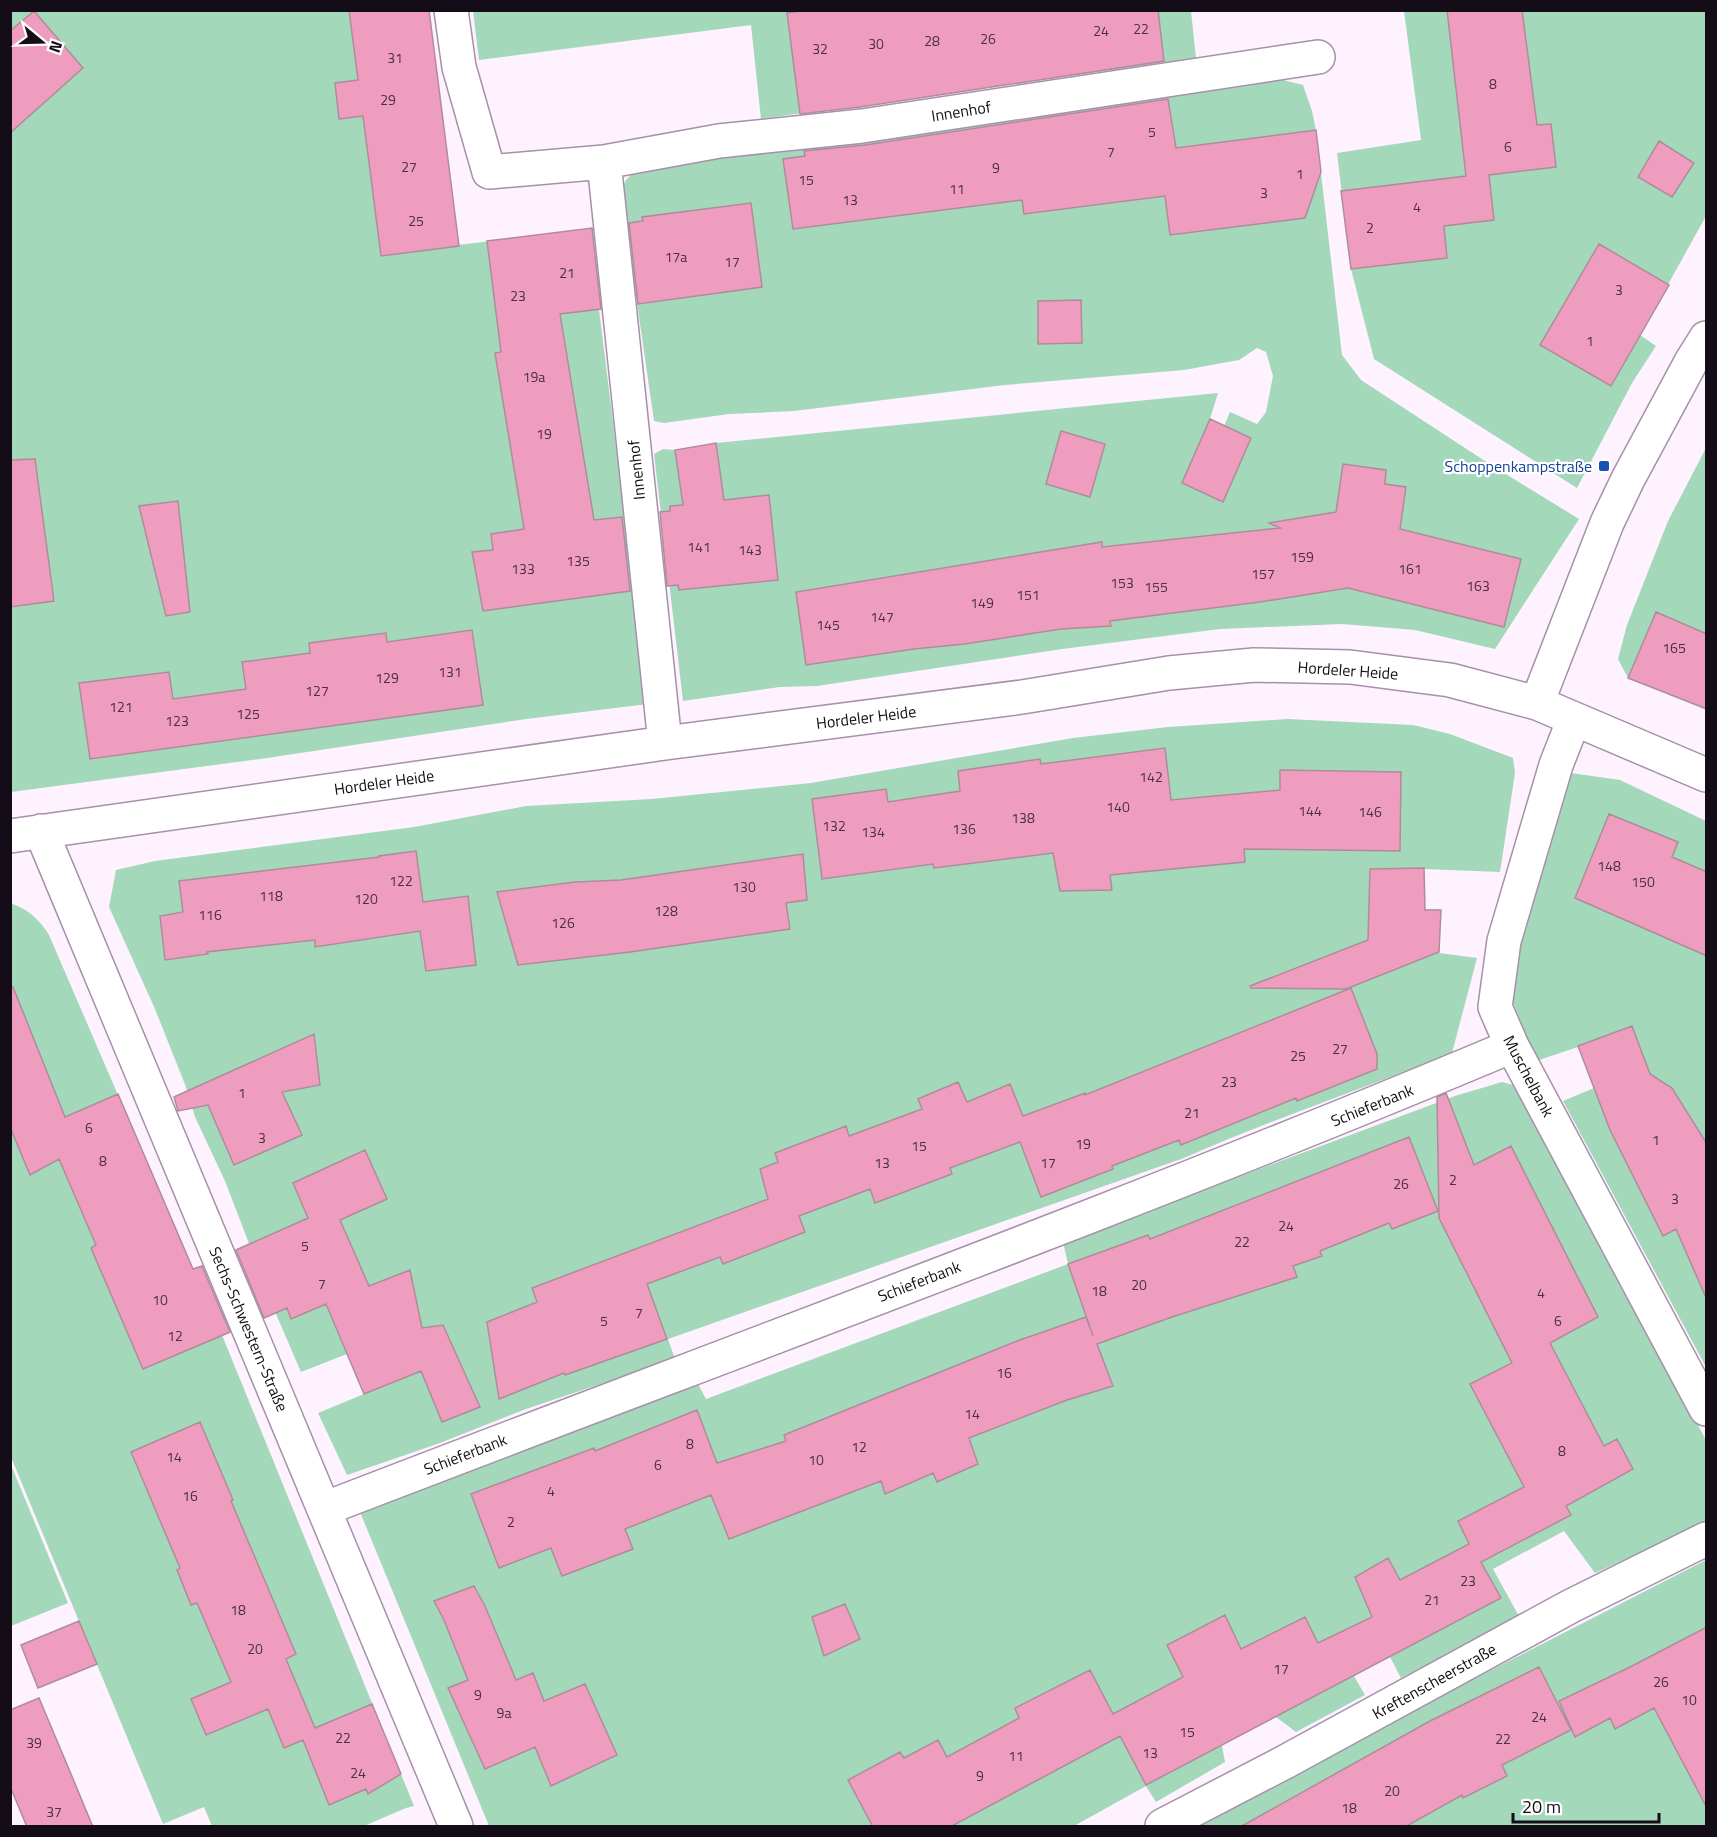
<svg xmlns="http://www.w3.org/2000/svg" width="1717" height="1837" viewBox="0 0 1717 1837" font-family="'Titillium Web',sans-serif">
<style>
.green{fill:#a4d8bb}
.building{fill:#ee9dbf;stroke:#af8c9a;stroke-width:1.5}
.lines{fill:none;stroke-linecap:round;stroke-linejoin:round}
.street-casing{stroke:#a790ab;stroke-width:36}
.street{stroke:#fff;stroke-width:33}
.transit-dot{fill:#1a4fb4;stroke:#fff;stroke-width:2}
.labels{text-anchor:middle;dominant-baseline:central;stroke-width:4.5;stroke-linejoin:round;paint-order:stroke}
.number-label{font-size:14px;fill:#4a3040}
.street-label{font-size:16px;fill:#140c16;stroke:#fff}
.transit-label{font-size:16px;fill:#164399;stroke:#fff;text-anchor:end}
</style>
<rect width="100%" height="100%" fill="#fdf2fe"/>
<path class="green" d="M10 11H429L458 245 589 229 648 704 526 719 267 758 11 792Z
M473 11H1191L1196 58 761 119 751 25 479 60Z
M1404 11H1706V216L1640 335 1656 346 1632 383 1577 488 1374 359 1351 269 1337 153 1421 140Z
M1279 79 1303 85 1312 111 1316 130 1342 355 1361 380 1488 463 1579 519 1495 649 1415 630 1342 624 1220 629 1062 649 817 686 780 687 683 701 654 454 663 449 675 450 716 443 1218 393 1210 419 1224 426 1230 412 1257 424 1266 412 1273 376 1266 352 1257 348 1239 360 1184 370 1005 385 794 411 729 414 664 423 654 421 623 205C623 185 621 181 639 169L1012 114 1200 92Z
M1706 448V710L1628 678 1618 659 1627 625 1668 521Z
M1288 719 1413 725 1450 734 1513 758 1515 773 1500 872 1424 869 1425 909 1441 910 1439 953 1477 958 1452 1053C1363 1089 1272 1119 1184 1158L668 1339 675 1359 526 1409 440 1443 347 1475 318 1413 364 1394 347 1354 301 1372 276 1314 225 1181 195 1117 186 1087 155 1009 109 907 116 870 155 861 414 827 526 806 652 799 811 783 1073 738 1168 727Z
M1571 773 1620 780 1706 821V1367L1563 1101 1594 1088 1578 1047 1536 1061 1511 997 1525 921Z
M10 903C28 909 39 919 49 935L162 1197 120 1215 178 1269 191 1264 222 1335 414 1806 406 1808 364 1826H212L204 1807 163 1824 11 1457Z
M1502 1082 1513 1085 1706 1440V1523L1595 1573 1564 1531 1493 1569 1520 1618 1401 1678 1390 1657 1354 1676 1365 1695 1296 1732 1276 1717 1261 1687 1204 1716 1222 1746 1225 1762 1156 1802 1146 1786 1074 1826H489L360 1512 697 1382 706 1399 1068 1264 1063 1242 1455 1096Z
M11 1465 68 1603 11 1626H10Z
M1706 1560V1826H1187Z"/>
<path class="building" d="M349 10H429L459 246 381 256 363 116 339 119 335 83 358 80Z
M807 10H1158L1164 61 860 107 800 114 787 13Z
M1447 10H1522L1537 125 1551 124 1556 167 1489 175 1494 220 1444 226 1447 258 1351 269 1341 191 1466 176Z
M34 11 83 68 10 133V31Z
M1168 99 1176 148 1316 130 1321 172 1305 218 1170 235 1165 196 1024 214 1022 200 793 229 783 159 805 156 804 151 865 145Z
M1659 141 1694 163 1672 197 1638 177Z
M751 203 762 287 638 304 629 223 643 221 642 217Z
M592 228 601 309 560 314 594 520 622 517 630 591 483 611 472 552 493 550 491 534 524 529 495 353 501 352 487 241Z
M1599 244 1669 285 1611 386 1540 345Z
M1081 300 1082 343 1038 344V301Z
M1210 419 1251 438 1223 502 1182 483Z
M1061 431 1105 444 1090 497 1046 484Z
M716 443 724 500 769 495 778 580 679 590 678 585 667 586 660 512 670 511V506L683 505 675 450Z
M35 459 54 601 10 607V460Z
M1343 464 1386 470 1385 484 1406 487 1400 529 1521 559 1504 627 1348 588 1260 602 1110 621 1111 626 1061 629 965 644 914 649 806 665 796 592 1102 542V547L1280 528 1269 523 1336 512Z
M178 501 190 612 166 616 139 506Z
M1656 612 1707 634V709L1628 678Z
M472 630 483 705 90 759 79 683 169 672 173 699 246 689 242 662 310 653 309 643 386 633 387 642Z
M1165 748 1171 800 1280 790V770L1401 772 1400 851 1244 849 1245 862 1110 875 1112 890 1060 891 1053 853 934 868 933 864 822 879 812 799 886 789 888 802 960 791 958 771 1040 759 1041 764Z
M1609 814 1678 842 1672 857 1707 872V956L1575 898Z
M416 851 423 902 468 896 476 965 426 971 420 931 315 947V940L207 952 208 954 165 960 160 916 183 912 179 881 379 857V856Z
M803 854 807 900 786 903 790 929 630 952 518 965 497 892 575 882 621 880Z
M1424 868 1425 910H1441L1439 952 1346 989 1251 988 1250 986 1368 940 1370 869Z
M10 987H13L65 1117 118 1094 193 1269 202 1266 230 1332 143 1369 91 1248 96 1245 59 1159 30 1175 10 1127Z
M1351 988 1377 1054V1069L1297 1101 1296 1098 1181 1145 1179 1140 1112 1166 1113 1169 1041 1197 1020 1142 950 1168 952 1174 875 1203 870 1189 799 1216 805 1232 723 1264 720 1257 647 1284 667 1339 565 1375 564 1373 499 1399 487 1322 537 1302 532 1288 768 1199 760 1169 778 1162 775 1153 846 1126 849 1136 922 1109 918 1099 958 1082 967 1102 1010 1084 1023 1116 1085 1093V1095Z
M1632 1026 1650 1074 1672 1088 1707 1144V1300L1676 1229 1663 1236 1610 1130 1578 1046Z
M314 1034 320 1085 282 1092 302 1135 234 1165 208 1105 178 1111 174 1097Z
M1446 1093 1474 1165 1511 1146 1598 1317 1550 1343 1604 1446 1617 1439 1633 1469 1566 1506 1571 1515 1481 1562 1501 1598 1146 1785 1120 1736 950 1827H873L848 1780 900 1752 904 1758 938 1740 947 1757 1019 1718 1015 1708 1090 1670 1113 1714 1183 1677 1167 1645 1225 1615 1241 1649 1305 1617 1318 1643 1372 1617 1355 1577 1388 1558 1400 1580 1469 1544 1458 1521 1524 1487 1470 1384 1512 1363 1439 1218 1437 1097Z
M1409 1137 1438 1211 1392 1229 1389 1223 1320 1251 1322 1256 1293 1266 1297 1277 1172 1317 1097 1344 1113 1386 1067 1400 969 1438 978 1464 937 1482 933 1473 885 1494 881 1481 729 1539 711 1495 625 1529 633 1549 562 1576 551 1548 499 1568 471 1494 594 1448 595 1451 697 1410 717 1463 786 1441 784 1435 1017 1341 1086 1317 1093 1336 1068 1264 1148 1235 1150 1239Z
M365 1150 387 1199 340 1220 369 1286 410 1270 422 1328 443 1325 480 1407 442 1422 421 1371 364 1394 326 1304 291 1319 287 1308 264 1318 236 1250 308 1218 293 1183Z
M200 1422 233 1500 231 1501 296 1654 286 1659 315 1728 372 1704 401 1774 368 1794 366 1789 329 1805 303 1740 284 1748 268 1709 206 1735 191 1699 231 1682 197 1603 191 1605 177 1570 180 1568 131 1452Z
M474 1586 485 1606 516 1680 533 1673 544 1701 585 1684 617 1755 551 1786 535 1747 485 1769 448 1688 468 1680 444 1620 434 1601Z
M845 1604 860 1639 824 1656 812 1617Z
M79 1621 97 1664 38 1688 21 1645Z
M1707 1627V1808L1654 1708 1615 1729 1610 1718 1575 1737 1559 1701 1630 1667Z
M1539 1667 1571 1730 1502 1765 1507 1776 1463 1798 1462 1795 1405 1827H1240L1430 1721Z
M39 1698 71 1774 93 1827H27L10 1786V1710Z"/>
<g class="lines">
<g class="street-casing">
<path id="street" d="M451 10 459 67 489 172 604 162 665 743
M604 162 719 141 862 126 1318 57
M1537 703 1607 523 1628 479 1691 362 1706 338
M1574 719 1556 765 1504 941 1495 1007 1512 1046 1706 1409
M41 831 456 1826
M10 836 665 743 1022 697 1169 673 1254 665 1350 667 1450 680 1537 703 1706 775
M324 1509C720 1356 1120 1211 1512 1046
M1162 1826 1285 1762 1571 1606 1706 1539"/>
</g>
<use href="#street" class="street"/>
</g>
<rect class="transit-dot" x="1598" y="460" width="12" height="12" rx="3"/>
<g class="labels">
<g class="number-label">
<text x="1141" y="28">22</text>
<text x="1101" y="30">24</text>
<text x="988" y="38">26</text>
<text x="932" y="40">28</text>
<text x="876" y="43">30</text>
<text x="820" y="48">32</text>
<text x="395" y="57">31</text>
<text x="1493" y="83">8</text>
<text x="388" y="99">29</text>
<text x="1152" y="131">5</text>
<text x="1508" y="146">6</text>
<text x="1111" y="151">7</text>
<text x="409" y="166">27</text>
<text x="996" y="167">9</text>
<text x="1300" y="173">1</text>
<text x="806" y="179">15</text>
<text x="957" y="188">11</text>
<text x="1264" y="192">3</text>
<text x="850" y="199">13</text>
<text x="1417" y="206">4</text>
<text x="416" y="220">25</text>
<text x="1370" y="227">2</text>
<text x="676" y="256">17a</text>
<text x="732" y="261">17</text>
<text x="567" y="272">21</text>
<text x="1619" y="289">3</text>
<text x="518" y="295">23</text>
<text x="1590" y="340">1</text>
<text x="534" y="376">19a</text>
<text x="544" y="433">19</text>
<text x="699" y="546">141</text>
<text x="750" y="549">143</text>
<text x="1302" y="556">159</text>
<text x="578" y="560">135</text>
<text x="523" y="568">133</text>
<text x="1410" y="568">161</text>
<text x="1263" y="573">157</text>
<text x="1122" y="582">153</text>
<text x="1478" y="585">163</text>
<text x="1156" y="586">155</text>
<text x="1028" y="594">151</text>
<text x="982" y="602">149</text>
<text x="882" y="616">147</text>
<text x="828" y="624">145</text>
<text x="1674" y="647">165</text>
<text x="450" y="671">131</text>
<text x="387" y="677">129</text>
<text x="317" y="690">127</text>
<text x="121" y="706">121</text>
<text x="248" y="713">125</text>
<text x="177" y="720">123</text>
<text x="1151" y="776">142</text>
<text x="1118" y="806">140</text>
<text x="1310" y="810">144</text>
<text x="1370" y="811">146</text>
<text x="1023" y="817">138</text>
<text x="834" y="825">132</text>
<text x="964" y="828">136</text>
<text x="873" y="831">134</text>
<text x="1609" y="865">148</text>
<text x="401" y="880">122</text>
<text x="1643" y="881">150</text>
<text x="744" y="886">130</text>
<text x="271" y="895">118</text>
<text x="366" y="898">120</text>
<text x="666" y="910">128</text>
<text x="210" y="914">116</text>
<text x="563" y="922">126</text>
<text x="1340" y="1048">27</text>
<text x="1298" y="1055">25</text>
<text x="1229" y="1081">23</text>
<text x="242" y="1092">1</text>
<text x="1192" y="1112">21</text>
<text x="89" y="1127">6</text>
<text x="262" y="1137">3</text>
<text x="1656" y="1139">1</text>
<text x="1083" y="1143">19</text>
<text x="919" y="1145">15</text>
<text x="103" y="1160">8</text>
<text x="882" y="1162">13</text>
<text x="1048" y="1162">17</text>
<text x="1453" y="1179">2</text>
<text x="1401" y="1183">26</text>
<text x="1675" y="1198">3</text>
<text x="1286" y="1225">24</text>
<text x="1242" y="1241">22</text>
<text x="305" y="1245">5</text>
<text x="322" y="1283">7</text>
<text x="1139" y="1284">20</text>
<text x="1099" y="1290">18</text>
<text x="1541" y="1292">4</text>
<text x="160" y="1299">10</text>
<text x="639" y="1312">7</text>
<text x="604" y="1320">5</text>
<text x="1558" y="1320">6</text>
<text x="175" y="1335">12</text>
<text x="1004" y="1372">16</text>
<text x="972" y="1413">14</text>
<text x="690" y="1443">8</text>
<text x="859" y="1446">12</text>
<text x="1562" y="1450">8</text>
<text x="174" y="1456">14</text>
<text x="816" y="1459">10</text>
<text x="658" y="1464">6</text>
<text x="551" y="1490">4</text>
<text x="190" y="1495">16</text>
<text x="511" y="1521">2</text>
<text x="1468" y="1580">23</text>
<text x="1432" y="1599">21</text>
<text x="238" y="1609">18</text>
<text x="255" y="1648">20</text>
<text x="1281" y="1668">17</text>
<text x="1661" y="1681">26</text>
<text x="478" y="1694">9</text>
<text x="1689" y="1699">10</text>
<text x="504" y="1712">9a</text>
<text x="1539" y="1716">24</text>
<text x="1187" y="1731">15</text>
<text x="343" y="1737">22</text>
<text x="1503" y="1738">22</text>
<text x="34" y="1742">39</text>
<text x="1150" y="1752">13</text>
<text x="1016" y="1755">11</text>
<text x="358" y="1772">24</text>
<text x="980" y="1775">9</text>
<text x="1392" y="1790">20</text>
<text x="1349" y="1807">18</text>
<text x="54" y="1811">37</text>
</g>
<g class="street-label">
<text transform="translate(961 111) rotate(-9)">Innenhof</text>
<text transform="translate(636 470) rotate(-96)">Innenhof</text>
<text transform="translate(1348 670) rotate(4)">Hordeler Heide</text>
<text transform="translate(866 717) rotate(-7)">Hordeler Heide</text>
<text transform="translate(384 782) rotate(-8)">Hordeler Heide</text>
<text transform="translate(1529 1076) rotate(62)">Muschelbank</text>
<text transform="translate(1372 1105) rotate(-22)">Schieferbank</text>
<text transform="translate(919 1281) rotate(-21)">Schieferbank</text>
<text transform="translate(249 1329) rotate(67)">Sechs-Schwestern-Straße</text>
<text transform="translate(465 1454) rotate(-21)">Schieferbank</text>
<text transform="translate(1434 1681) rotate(-29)">Kreftenscheerstraße</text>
</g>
<g class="transit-label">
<text x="1592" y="466">Schoppenkampstraße</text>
</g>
</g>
<rect width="1717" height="1837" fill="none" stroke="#140c16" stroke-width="24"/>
<g transform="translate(42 42) rotate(109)" stroke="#ffffff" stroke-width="4.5" paint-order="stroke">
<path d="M0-4.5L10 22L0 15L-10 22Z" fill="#140c16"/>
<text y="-9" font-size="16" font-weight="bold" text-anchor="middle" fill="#140c16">N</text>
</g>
<path d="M1513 1813v9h146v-9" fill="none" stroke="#140c16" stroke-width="3"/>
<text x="1522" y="1813" font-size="18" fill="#140c16" stroke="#ffffff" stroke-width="4.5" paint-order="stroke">20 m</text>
</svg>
